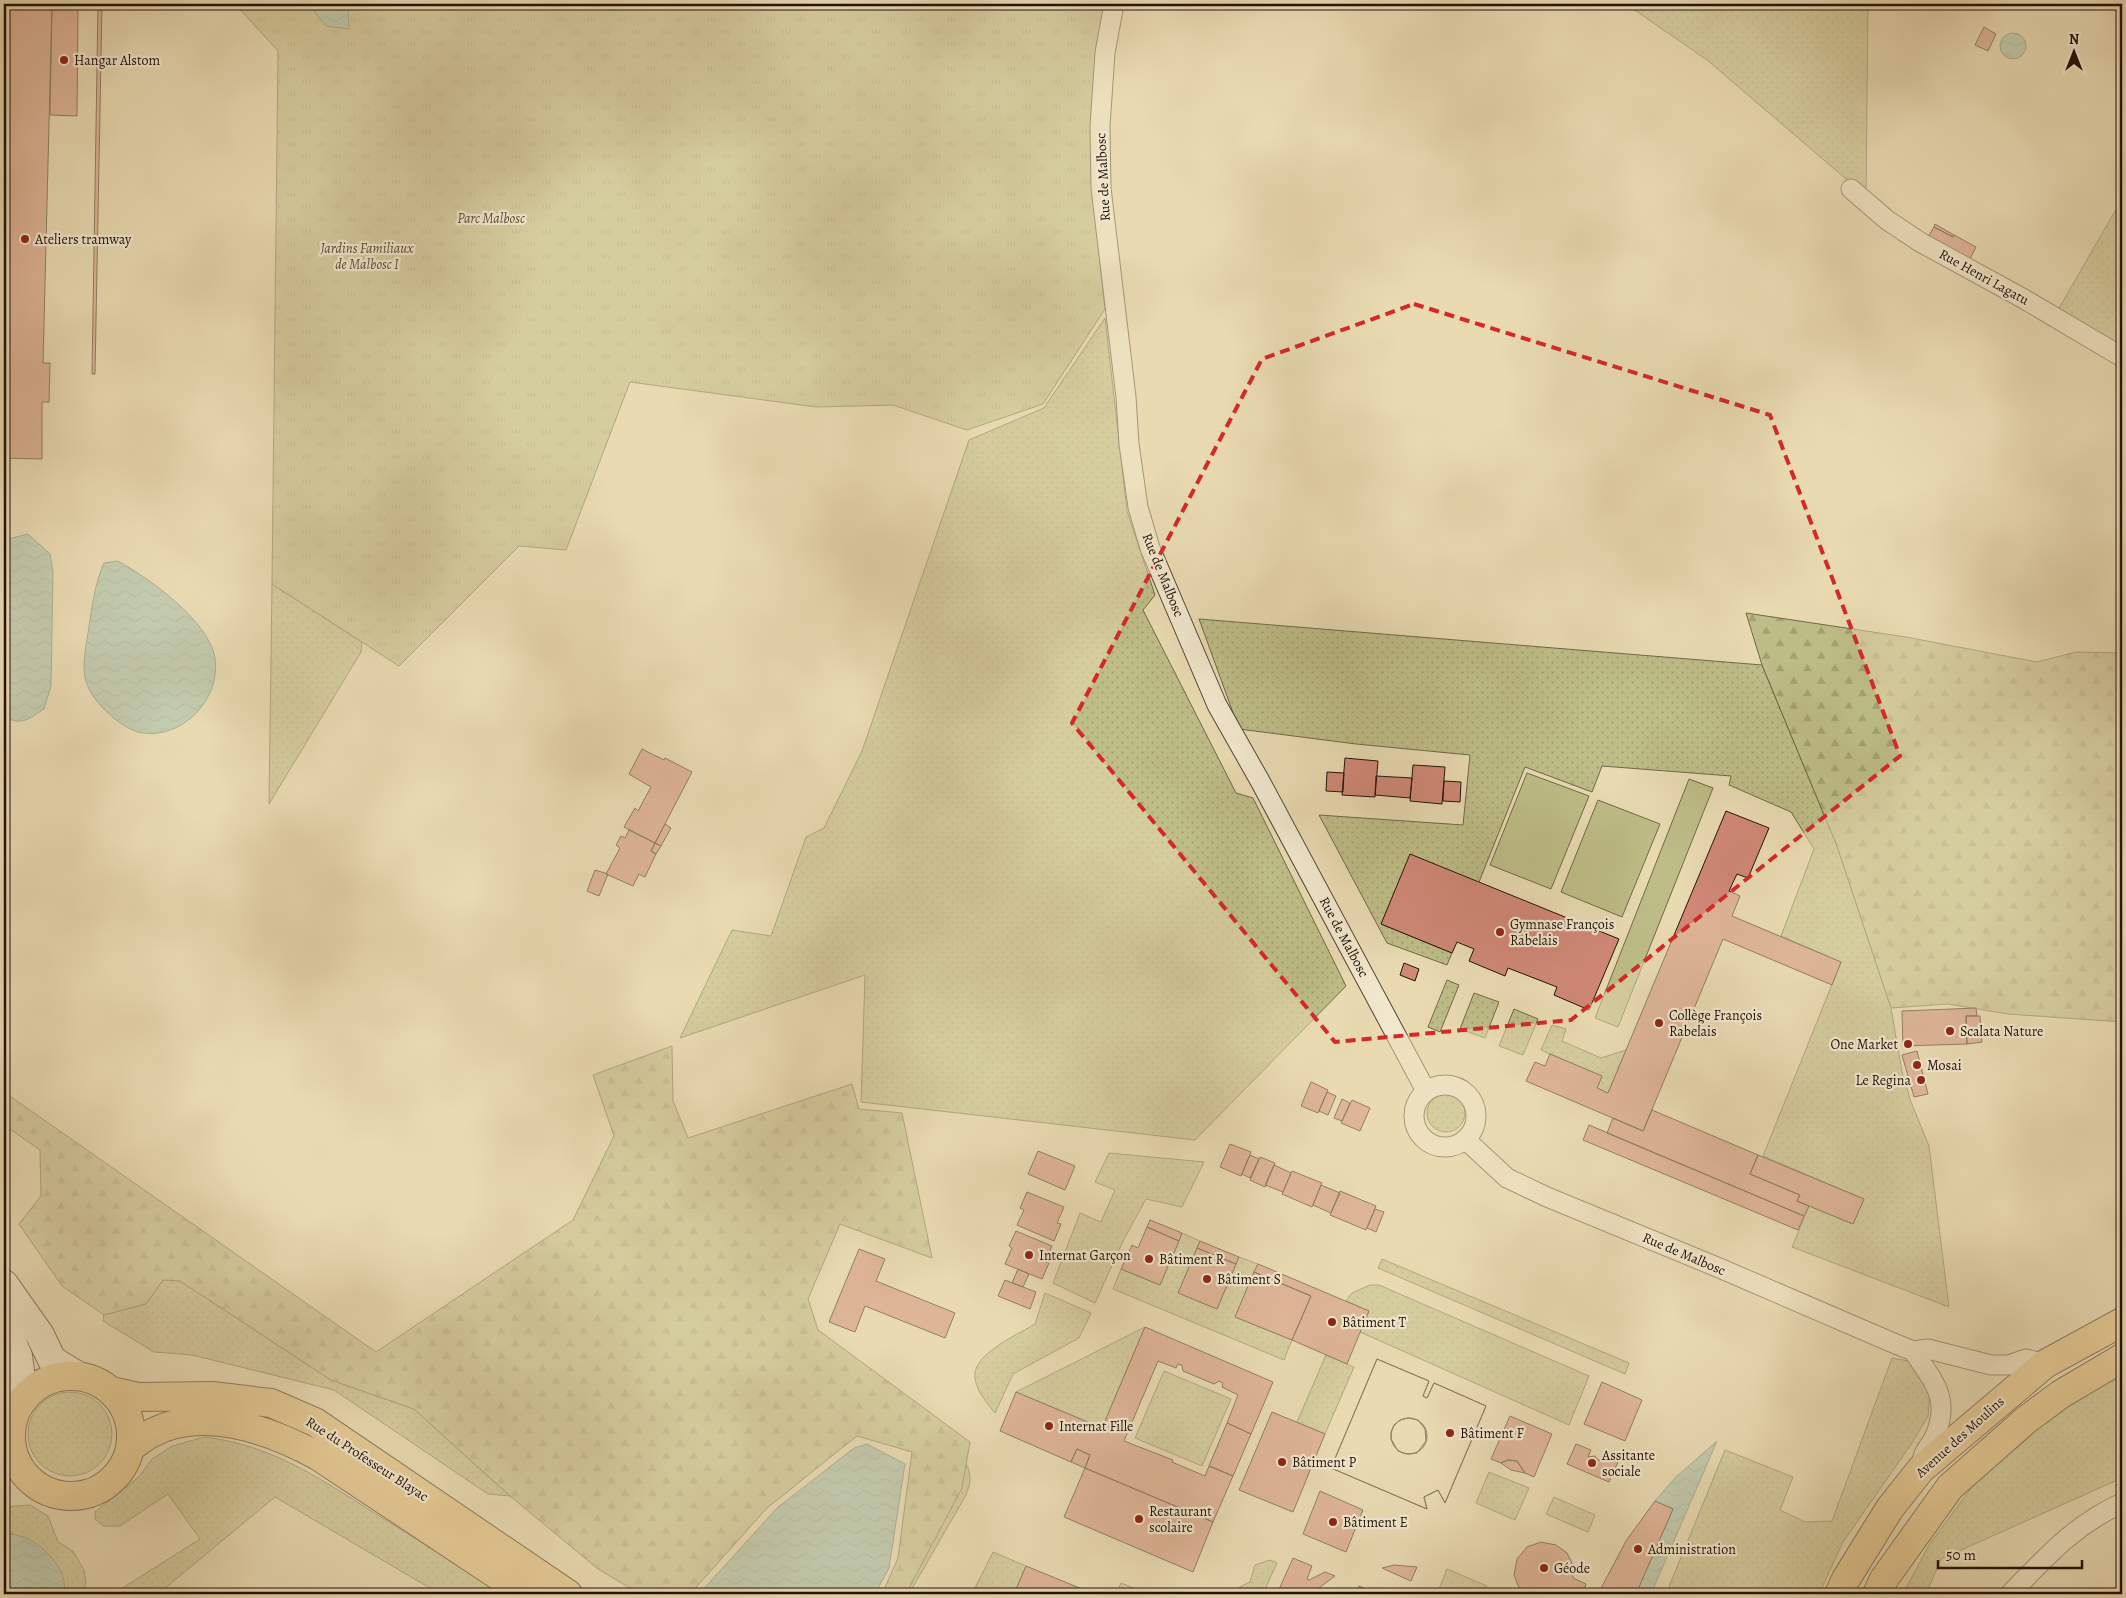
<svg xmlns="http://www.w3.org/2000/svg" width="2126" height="1598" viewBox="0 0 2126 1598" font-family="Alegreya,serif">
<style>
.grass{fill:url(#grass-dots);stroke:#706748}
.forest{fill:url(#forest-firs);stroke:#706748}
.park{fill:url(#park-tufts);stroke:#706748}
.pitch{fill:#bebd87;stroke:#706748}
.water{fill:url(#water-waves);stroke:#687769}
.building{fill:#d08877;stroke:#221108;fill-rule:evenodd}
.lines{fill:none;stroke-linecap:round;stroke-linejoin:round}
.minor-casing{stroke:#544332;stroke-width:21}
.secondary-casing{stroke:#221108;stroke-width:30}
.primary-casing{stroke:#221108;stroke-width:30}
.minor{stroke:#f1e7cd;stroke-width:19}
.secondary{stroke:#f1e7cd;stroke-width:28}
.primary{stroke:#e4bd79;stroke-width:28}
.marked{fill:none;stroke:#d62828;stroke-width:4;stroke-dasharray:10 6;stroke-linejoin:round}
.poi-dot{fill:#8f2418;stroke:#f1e7cd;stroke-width:2}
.labels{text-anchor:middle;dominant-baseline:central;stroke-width:4.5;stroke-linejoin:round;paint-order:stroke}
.poi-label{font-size:14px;fill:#221108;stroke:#f1e7cd;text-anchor:start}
.street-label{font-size:14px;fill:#221108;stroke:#f1e7cd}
.park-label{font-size:14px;font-style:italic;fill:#594d34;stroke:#f1e7cd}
</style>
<defs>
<pattern id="grass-dots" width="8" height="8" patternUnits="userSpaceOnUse" patternTransform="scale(1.25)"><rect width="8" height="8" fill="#bebd87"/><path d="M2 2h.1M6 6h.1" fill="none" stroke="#a3a173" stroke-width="1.8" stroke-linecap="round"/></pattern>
<pattern id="forest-firs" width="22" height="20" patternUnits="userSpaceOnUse" patternTransform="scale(1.25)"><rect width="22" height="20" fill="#bebd87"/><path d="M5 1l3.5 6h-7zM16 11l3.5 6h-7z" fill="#a3a173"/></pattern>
<pattern id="park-tufts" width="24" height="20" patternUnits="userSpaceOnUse" patternTransform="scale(1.25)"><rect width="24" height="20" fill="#bebd87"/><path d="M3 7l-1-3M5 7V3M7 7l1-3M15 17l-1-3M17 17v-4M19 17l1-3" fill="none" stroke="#a3a173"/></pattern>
<pattern id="water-waves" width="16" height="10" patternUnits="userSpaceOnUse" patternTransform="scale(1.25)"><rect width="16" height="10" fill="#97bbaa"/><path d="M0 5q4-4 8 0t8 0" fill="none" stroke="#82a091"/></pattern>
</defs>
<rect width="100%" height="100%" fill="#e9dab2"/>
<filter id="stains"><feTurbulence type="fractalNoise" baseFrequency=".004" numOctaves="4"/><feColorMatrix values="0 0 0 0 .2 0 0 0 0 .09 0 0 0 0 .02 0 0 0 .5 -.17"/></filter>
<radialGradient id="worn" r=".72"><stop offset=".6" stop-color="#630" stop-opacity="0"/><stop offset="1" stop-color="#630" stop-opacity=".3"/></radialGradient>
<path class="grass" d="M1626 4H1868L1866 196 1707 60Z
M2122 199V347L2058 310Z
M1105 318 1127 511 1155 595 1143 610 1236 793 1253 798 1346 986 1195 1140 861 1102 865 975 680 1038 732 930 771 936 806 837 824 828 862 751 969 440 1044 408Z
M272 584 362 642 361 652 269 804Z
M1199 619 1762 665 1837 846 1891 1008 1902 1072 1911 1102 1929 1146 1949 1307 1792 1247 1809 1206 1853 1224 1864 1199 1763 1156 1841 962 1781 936 1814 849 1791 812 1729 785 1731 776 1602 766 1592 792 1525 767 1479 882 1381 924 1452 953 1447 965 1387 943 1319 815 1463 825 1470 755 1356 744 1239 729Z
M1447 980 1459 985 1440 1032 1428 1027Z
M1474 993 1499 1002 1485 1038 1460 1029Z
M1514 1009 1538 1019 1523 1055 1499 1046Z
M1552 1025 1566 1029 1562 1041 1601 1058 1626 1050 1608 1093 1597 1088 1602 1076 1541 1050Z
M1427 1113a19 19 0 1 1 38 0a19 19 0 1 1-38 0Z
M1109 1153 1204 1162 1182 1207 1146 1199 1124 1239 1095 1303 1053 1283 1080 1213 1101 1222 1115 1190 1095 1182Z
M1182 1233 1200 1241 1179 1293 1217 1309 1239 1257 1258 1264 1235 1317 1292 1340 1284 1360 1113 1289 1121 1269 1160 1285Z
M1382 1259 1629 1363 1625 1374 1378 1268Z
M163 1280 180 1281 331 1380 414 1409 510 1496 488 1494 334 1390 192 1355 154 1352 103 1321 104 1315 146 1304Z
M1370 1285H1379L1589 1376 1569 1425 1360 1332 1369 1311 1346 1301 1352 1293Z
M1045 1293 1091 1313 1079 1338 1013 1374 995 1413C988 1404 979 1394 976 1383 966 1356 1016 1336 1035 1324Z
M1145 1327 1102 1428 1016 1392Z
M1326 1355 1354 1367 1325 1434 1297 1422Z
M1892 1358 1908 1361 1930 1392 1928 1416 1912 1443 1843 1542 1819 1594H1666L1725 1450 1793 1477 1780 1510 1805 1522 1832 1521Z
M1164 1371 1231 1399 1202 1466 1135 1438Z
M2122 1376V1478L1941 1559 1926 1594H1903L1929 1545 1977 1480 2023 1440 2080 1398Z
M28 1434a42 42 0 1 1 84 0a42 42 0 1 1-84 0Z
M205 1437C274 1446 319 1478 376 1514 418 1540 460 1566 501 1594H440L275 1497 158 1594H113L200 1539 168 1494 120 1526H103L95 1519V1512L140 1476 151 1460 172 1446Z
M965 1462C972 1474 971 1482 966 1495L909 1594H896Z
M1489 1472 1529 1488 1515 1520 1476 1503Z
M1554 1497 1595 1515 1588 1532 1546 1514Z
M30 1505 48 1516 58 1542 73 1551 84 1570 86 1583 83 1594H4V1507Z
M993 1552 1026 1566 1014 1594H972Z
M1270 1560 1277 1563 1263 1594H1231L1232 1591 1250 1582 1255 1565Z
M1447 1569 1487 1586 1483 1594H1437Z"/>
<path class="forest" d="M1746 613 1906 637 2037 662 2076 652 2122 653V1022L2008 1014 1948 1004 1891 1008 1837 846 1762 665Z
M672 1046 673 1101 688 1138 852 1084 859 1109 902 1113 932 1258 840 1224 808 1299 818 1330 970 1442 962 1488 906 1594H882L898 1558 912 1452 857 1436 767 1508 690 1594H640L598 1569 510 1496 414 1409 331 1380 180 1281 163 1280 146 1304 104 1315 62 1286 19 1224 41 1196 40 1150 4 1125V1092L376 1352 573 1220 614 1136 593 1075Z"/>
<path class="park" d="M235 4H1107L1093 198 1105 309 1043 404 967 430 893 405 816 407 630 382 566 550 519 546 399 666 272 584 278 51Z"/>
<path class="pitch" d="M1527 773 1589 796 1551 889 1490 865Z
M1689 779 1713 788 1618 1027 1595 1018Z
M1598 800 1660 824 1622 917 1561 892Z
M1121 1583 1149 1594H1116Z"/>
<path class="water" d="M309 4H348L349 29 326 26Z
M2000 46a13 13 0 1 1 26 0a13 13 0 1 1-26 0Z
M28 534 50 554 53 572 51 686 44 709C28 719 23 726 4 717V540Z
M118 561C149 578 209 621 215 658 221 699 183 739 142 733 130 731 115 720 107 712 79 685 82 669 88 633 92 609 94 585 104 563Z
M1717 1441 1651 1594H1636L1673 1509 1655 1501 1675 1478Z
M867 1444 905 1464 889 1568 875 1594H699L777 1508 854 1448Z
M4 1532C12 1534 23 1536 30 1540 49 1551 68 1572 64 1594H4Z"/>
<path class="building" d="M4 4H52L43 363H50L49 402H42V459L4 458Z
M52 4H78L77 116 50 115Z
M98 4H102L95 374H92Z
M1984 27 1996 34 1988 51 1975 45Z
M1935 224 1954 235 1953 237 1934 227Z
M1934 227 1953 237 1954 235 1976 247 1968 263 1927 239Z
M642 749 664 760 665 758 692 772 655 843 624 827 635 808 638 811 651 787 629 774Z
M1345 758 1378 761 1375 797 1342 795Z
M1413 765 1445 767 1442 804 1410 801Z
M1327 772 1344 773 1343 792 1326 791Z
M1376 776 1412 778 1410 798 1375 795Z
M1444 781 1461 782 1460 802 1443 801Z
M1726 811 1769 828 1748 878 1737 874 1729 891 1740 896 1732 916 1841 962 1832 985 1723 939 1643 1131 1526 1081 1535 1062 1545 1066 1550 1054 1602 1076 1597 1088 1608 1093Z
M665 824 671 828 661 846 655 843Z
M629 830 655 843 651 851 656 854 645 877 639 874 633 886 606 874 620 848 616 845 621 836 625 838Z
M655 843 661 846 656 854 651 851Z
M1410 854 1619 939 1589 1010 1554 995 1557 987 1508 968 1505 976 1469 961 1474 949 1457 942 1452 953 1381 924Z
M595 870 608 874 599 896 587 891Z
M1404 963 1419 969 1415 981 1400 975Z
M1976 1008 1977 1016H1966L1967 1044 1903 1046 1902 1011Z
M1966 1016H1980L1982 1042 1967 1044Z
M1917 1051 1928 1094 1914 1097 1902 1055Z
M1311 1082 1328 1090 1318 1113 1301 1106Z
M1327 1092 1336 1096 1328 1115 1319 1111Z
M1342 1099 1350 1103 1342 1121 1334 1118Z
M1352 1100 1370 1108 1360 1131 1341 1123Z
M1652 1110 1758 1155 1750 1174 1800 1195 1797 1201 1809 1206 1804 1216 1607 1133 1613 1118 1643 1131Z
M1589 1125 1804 1216 1798 1230 1583 1140Z
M1230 1144 1251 1152 1241 1176 1220 1167Z
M1038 1151 1075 1166 1065 1190 1028 1174Z
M1250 1155 1259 1159 1250 1178 1242 1174Z
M1758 1155 1864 1199 1853 1224 1797 1201 1800 1195 1750 1174Z
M1260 1157 1275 1163 1265 1187 1250 1180Z
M1274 1165 1291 1173 1283 1192 1265 1185Z
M1292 1171 1322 1183 1312 1207 1282 1194Z
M1321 1185 1340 1193 1331 1213 1313 1205Z
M1340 1191 1376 1206 1366 1230 1330 1215Z
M1027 1192 1064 1207 1057 1223 1061 1224 1054 1241 1017 1225 1024 1210 1020 1208Z
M1375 1209 1384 1212 1376 1232 1367 1228Z
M1150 1220 1182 1233 1179 1241 1147 1227Z
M1147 1227 1179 1241 1160 1285 1121 1269 1132 1245 1138 1248Z
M1016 1231 1052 1246 1045 1262 1049 1263 1042 1279 1005 1264 1012 1248 1009 1246Z
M1200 1241 1239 1257 1236 1264 1197 1248Z
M1197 1248 1236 1264 1217 1309 1178 1293Z
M859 1249 885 1259 876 1281 955 1313 945 1338 865 1306 855 1332 829 1322Z
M1258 1264 1369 1311 1347 1364 1292 1340 1311 1296 1254 1272Z
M1018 1269 1029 1274 1023 1287 1012 1283Z
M1254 1272 1311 1296 1292 1340 1235 1317Z
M1005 1280 1036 1292 1030 1309 998 1296Z
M1145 1327 1273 1382 1251 1434 1227 1423 1238 1395 1222 1387 1223 1383 1219 1381 1214 1384 1183 1371 1182 1365 1178 1364 1176 1368 1158 1361 1124 1441 1173 1460 1172 1462 1205 1476 1209 1466 1233 1476 1213 1522 1085 1468 1090 1455 1077 1449 1071 1462 1000 1431 1016 1392 1102 1428Z
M1377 1359 1429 1381 1423 1396 1427 1398 1434 1383 1486 1406 1445 1503 1438 1490 1424 1497 1427 1509 1331 1468ZM1408 1418 1418 1420 1425 1429 1426 1441 1417 1453 1407 1454 1398 1451 1391 1439V1432L1394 1425 1400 1420Z
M1377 1359 1429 1381 1423 1396 1427 1398 1434 1383 1486 1406 1445 1503 1438 1490 1424 1497 1427 1509 1331 1468Z
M1602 1382 1642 1400 1625 1441 1584 1424Z
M1272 1412 1325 1434 1293 1512 1239 1490Z
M1510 1416 1552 1434 1534 1477 1525 1473 1517 1461 1508 1460 1501 1463 1491 1459Z
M1391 1436a18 18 0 1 1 36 0a18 18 0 1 1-36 0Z
M1227 1423 1251 1434 1233 1476 1209 1466Z
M1576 1444 1591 1450 1588 1457 1595 1456 1599 1461 1602 1456 1618 1462 1609 1482 1567 1464Z
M1077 1449 1090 1455 1085 1468 1071 1462Z
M1508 1460 1517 1461 1525 1473 1511 1470 1501 1463Z
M1085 1468 1213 1522 1193 1572 1064 1517Z
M1320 1491 1363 1510 1346 1552 1303 1534Z
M1655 1501 1673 1509 1636 1594H1598L1626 1541Z
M1541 1542 1556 1545 1567 1553 1572 1563 1573 1578 1586 1584 1583 1594 1568 1590 1563 1594H1524L1520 1590 1514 1575 1517 1559 1527 1547Z
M1293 1558 1312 1566 1307 1579 1309 1580 1325 1572 1335 1576 1311 1594H1277Z
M1394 1565 1417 1567 1411 1581 1382 1568Z
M1026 1566 1087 1591 1086 1594H1014Z
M1359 1586 1378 1594H1355Z"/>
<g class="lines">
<g class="minor-casing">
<path id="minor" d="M1114 4 1105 53 1100 126 1101 188 1126 397 1129 444 1138 507 1150 548 1217 705 1260 781 1426 1091
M1851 189 1887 220 1920 242 2024 299 2122 357
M1414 1116a31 31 0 1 1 62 0a31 31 0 1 1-62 0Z
M1466 1140 1507 1178 1547 1197 1717 1267 1891 1342 1913 1351 1928 1349 1991 1365H2009L2026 1359 2045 1364
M1913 1351C1933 1381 1951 1397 1935 1436 1929 1448 1922 1451 1921 1467
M2010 1594C2046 1557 2074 1525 2122 1503"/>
</g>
<g class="secondary-casing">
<path id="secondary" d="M4 1284 40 1335 52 1360 78 1376
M4 1324 18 1356 24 1399"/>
</g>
<g class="primary-casing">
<path id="primary" d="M11 1436a60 60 0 1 1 120 0a60 60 0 1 1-120 0Z
M111 1391 138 1397 212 1396 271 1403 315 1422 568 1594
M131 1447C137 1443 143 1438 150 1434 202 1405 270 1430 318 1456L526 1594
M1839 1594 1846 1579 1890 1508 1921 1469 2045 1364 2122 1322
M1877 1594 1884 1579 1950 1487 2026 1420 2061 1394 2122 1358"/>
</g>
<use href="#minor" class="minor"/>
<use href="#secondary" class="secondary"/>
<use href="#primary" class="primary"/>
</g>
<path d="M0 0H2126V1598H0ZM1414 304 1770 415 1900 756 1571 1020 1335 1042 1072 723 1262 359Z" fill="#e9dab2" fill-opacity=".55" fill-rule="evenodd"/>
<path class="marked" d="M1414 304 1770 415 1900 756 1571 1020 1335 1042 1072 723 1262 359Z"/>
<g class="poi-dot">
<circle cx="64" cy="60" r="5"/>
<circle cx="25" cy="239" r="5"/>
<circle cx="1500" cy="932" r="5"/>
<circle cx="1659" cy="1023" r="5"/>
<circle cx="1950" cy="1031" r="5"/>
<circle cx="1908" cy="1044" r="5"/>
<circle cx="1917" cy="1065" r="5"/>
<circle cx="1921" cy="1080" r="5"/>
<circle cx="1029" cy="1255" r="5"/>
<circle cx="1149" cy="1259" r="5"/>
<circle cx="1207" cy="1279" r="5"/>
<circle cx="1332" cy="1322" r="5"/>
<circle cx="1049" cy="1426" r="5"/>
<circle cx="1450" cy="1433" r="5"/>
<circle cx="1282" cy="1462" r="5"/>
<circle cx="1592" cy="1463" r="5"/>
<circle cx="1139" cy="1519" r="5"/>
<circle cx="1333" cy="1522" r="5"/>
<circle cx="1638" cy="1549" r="5"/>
<circle cx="1544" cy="1568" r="5"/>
</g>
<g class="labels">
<g class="poi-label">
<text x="74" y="60">Hangar Alstom</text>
<text x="35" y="239">Ateliers tramway</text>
<text x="1510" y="924">Gymnase François<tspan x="1510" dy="16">Rabelais</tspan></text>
<text x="1669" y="1015">Collège François<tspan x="1669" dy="16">Rabelais</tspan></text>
<text x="1960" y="1031">Scalata Nature</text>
<text x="1898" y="1044" text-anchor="end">One Market</text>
<text x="1927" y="1065">Mosai</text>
<text x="1911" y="1080" text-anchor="end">Le Regina</text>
<text x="1039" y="1255">Internat Garçon</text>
<text x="1159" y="1259">Bâtiment R</text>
<text x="1217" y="1279">Bâtiment S</text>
<text x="1342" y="1322">Bâtiment T</text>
<text x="1059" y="1426">Internat Fille</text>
<text x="1460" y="1433">Bâtiment F</text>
<text x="1602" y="1455">Assitante<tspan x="1602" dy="16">sociale</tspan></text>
<text x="1292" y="1462">Bâtiment P</text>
<text x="1149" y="1511">Restaurant<tspan x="1149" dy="16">scolaire</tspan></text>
<text x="1343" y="1522">Bâtiment E</text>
<text x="1648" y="1549">Administration</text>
<text x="1554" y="1568">Géode</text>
</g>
<g class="street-label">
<text transform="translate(1103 177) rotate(-93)">Rue de Malbosc</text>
<text transform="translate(1984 277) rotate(29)">Rue Henri Lagatu</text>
<text transform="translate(1163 575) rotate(68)">Rue de Malbosc</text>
<text transform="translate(1344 937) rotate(62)">Rue de Malbosc</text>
<text transform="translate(1684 1254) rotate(23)">Rue de Malbosc</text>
<text transform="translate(1960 1437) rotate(-42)">Avenue des Moulins</text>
<text transform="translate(367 1459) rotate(33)">Rue du Professeur Blayac</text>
</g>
<g class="park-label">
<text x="491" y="218">Parc Malbosc</text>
<text x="367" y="248">Jardins Familiaux<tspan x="367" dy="16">de Malbosc I</tspan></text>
</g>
</g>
<rect width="2126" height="1598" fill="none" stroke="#e9dab2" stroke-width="20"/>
<rect x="5" y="5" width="2116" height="1588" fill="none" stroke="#221108" stroke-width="2.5"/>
<rect x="10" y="10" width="2106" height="1578" fill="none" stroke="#221108"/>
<g transform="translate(2074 52)" stroke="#f1e7cd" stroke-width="4" paint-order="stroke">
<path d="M0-4L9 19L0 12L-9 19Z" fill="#221108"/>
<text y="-8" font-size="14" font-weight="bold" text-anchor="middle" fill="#221108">N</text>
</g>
<path d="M1938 1560v8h144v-8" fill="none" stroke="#221108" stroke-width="2.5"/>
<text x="1946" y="1560" font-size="15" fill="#221108" stroke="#f1e7cd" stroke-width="4" paint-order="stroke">50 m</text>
<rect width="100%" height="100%" filter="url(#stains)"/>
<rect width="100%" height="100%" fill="url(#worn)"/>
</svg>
